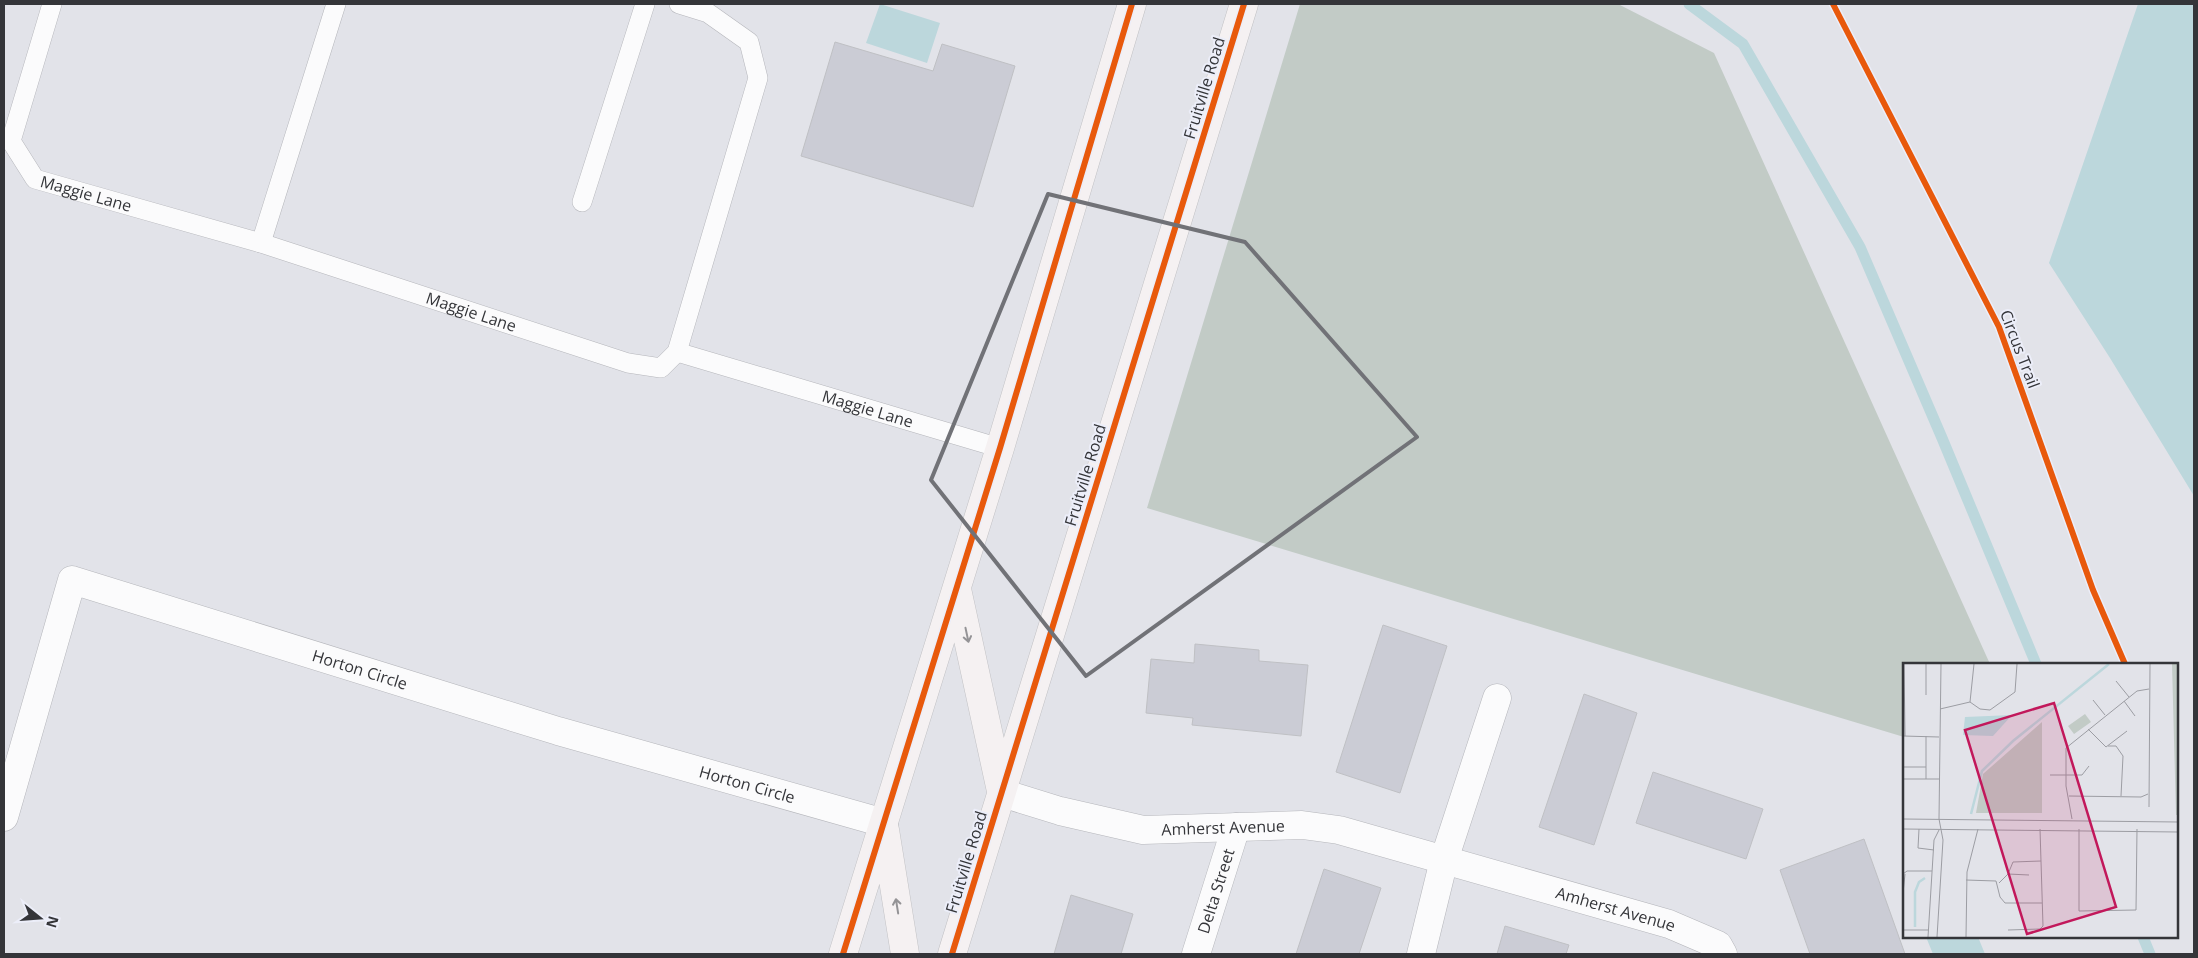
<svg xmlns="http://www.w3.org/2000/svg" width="2198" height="958" viewBox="0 0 2198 958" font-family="'Open Sans',sans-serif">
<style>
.green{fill:#c2cbc6}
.water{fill:#bcd7dc}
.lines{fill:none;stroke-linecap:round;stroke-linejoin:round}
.stream{stroke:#bcd7dc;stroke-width:11}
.building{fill:#cbccd5;stroke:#bfc0c4}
.lane-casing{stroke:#b5b6bb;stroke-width:20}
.street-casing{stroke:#b5b6bb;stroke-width:29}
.primary-casing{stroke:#c1c1c4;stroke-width:29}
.lane{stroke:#fbfbfc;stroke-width:19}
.street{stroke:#fbfbfc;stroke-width:28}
.primary{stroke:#f5f1f2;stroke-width:28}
.cycleway-casing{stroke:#eceef9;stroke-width:9}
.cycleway{stroke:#e8590c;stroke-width:6}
.oneway{stroke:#949396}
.marked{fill:none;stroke:#717277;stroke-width:4;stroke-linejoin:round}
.labels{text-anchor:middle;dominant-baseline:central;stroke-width:4;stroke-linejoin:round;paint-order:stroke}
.street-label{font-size:16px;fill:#343539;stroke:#eceef9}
.inset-river{fill:none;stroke:#bcd7dc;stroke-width:2.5}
.inset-road{fill:none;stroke:#9c9da3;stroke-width:1}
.view{fill:#c2185b;fill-opacity:0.15;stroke:#c2185b;stroke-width:2.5}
.inset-edge{fill:none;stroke:#343539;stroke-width:2.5}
</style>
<rect width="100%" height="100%" fill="#e2e3e9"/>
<path class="green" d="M1300 4H1618L1714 53 1990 664H1904V737L1147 508Z"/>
<path class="water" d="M880 4 940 23 927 63 866 43Z
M2138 4H2194V496L2110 358 2049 263Z
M1926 937H1978L1985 954H1933Z"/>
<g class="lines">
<path class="stream" d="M1689 4 1743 44 1860 247 1942 438 2036 664
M2143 937 2150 954"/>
</g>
<path class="building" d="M835 42 933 71 942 44 1015 66 973 207 801 156Z
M1383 625 1447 646 1400 793 1336 772Z
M1195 644 1259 650V661L1308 665 1301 736 1192 725 1193 718 1146 713 1151 659 1194 663Z
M1584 694 1637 713 1594 845 1539 827Z
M1653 772 1763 809 1746 859 1636 823Z
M1864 839 1905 954H1810L1780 870Z
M1324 869 1381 888 1359 954H1296Z
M1071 895 1133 914 1121 954H1054Z
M1505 926 1569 945 1566 954H1497Z"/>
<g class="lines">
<g class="lane-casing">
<g id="lane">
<path id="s1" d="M52 4 11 141 35 179 261 243 628 363 661 368 677 352 758 78 749 42 708 13 679 4"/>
<path d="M582 202 645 4"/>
<path d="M261 243 336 4"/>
<path id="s2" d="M677 352 1000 448"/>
</g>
</g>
<g class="street-casing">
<g id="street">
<path id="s3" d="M1002 793 1060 811 1143 830 1302 825 1339 830 1669 924 1718 945 1723 954"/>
<path id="s4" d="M4 817 72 580 558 731 884 823"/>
<path id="s5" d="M1196 954 1236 827"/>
<path d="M1421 954 1444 860 1497 698"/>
</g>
</g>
<g class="primary-casing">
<path id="primary" d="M957 589 1001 791
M885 830 905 954
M843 954 1000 448 1132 4
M952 954 1244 4"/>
</g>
<use href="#lane" class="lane"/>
<use href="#street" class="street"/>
<use href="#primary" class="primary"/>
<g class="cycleway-casing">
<path id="cycleway" d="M1833 4 1999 327 2093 590 2125 664
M843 954 1000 448 1132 4
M952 954 1244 4"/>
</g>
<use href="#cycleway" class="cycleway"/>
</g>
<defs><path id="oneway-shaft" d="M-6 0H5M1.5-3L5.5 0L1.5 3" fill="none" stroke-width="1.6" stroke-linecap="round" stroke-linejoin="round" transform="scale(1.25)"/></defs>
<g class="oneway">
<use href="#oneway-shaft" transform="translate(967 635) rotate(78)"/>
<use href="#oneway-shaft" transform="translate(897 906) rotate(-99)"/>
</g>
<path class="marked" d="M1048 194 1245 242 1417 437 1086 676 931 480Z"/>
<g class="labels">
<g class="street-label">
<text transform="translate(1204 88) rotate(-73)">Fruitville Road</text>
<text stroke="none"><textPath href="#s1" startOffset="241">Maggie Lane</textPath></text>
<text stroke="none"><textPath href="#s1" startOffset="644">Maggie Lane</textPath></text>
<text transform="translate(2020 349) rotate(69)">Circus Trail</text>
<text stroke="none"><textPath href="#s2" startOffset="199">Maggie Lane</textPath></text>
<text transform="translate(1085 475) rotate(-73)">Fruitville Road</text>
<text stroke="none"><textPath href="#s4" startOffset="548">Horton Circle</textPath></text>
<text stroke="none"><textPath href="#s4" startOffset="952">Horton Circle</textPath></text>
<text stroke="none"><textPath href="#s3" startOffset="226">Amherst Avenue</textPath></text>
<text transform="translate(966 862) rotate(-73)">Fruitville Road</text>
<text stroke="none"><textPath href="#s5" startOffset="66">Delta Street</textPath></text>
<text stroke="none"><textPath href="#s3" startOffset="630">Amherst Avenue</textPath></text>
</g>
</g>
<g transform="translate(1903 663)">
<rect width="275" height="275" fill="#e2e3e9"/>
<path d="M269 1H275V152H273ZM182 51 188 59 171 71 165 63ZM139 59V150H73L80 111Z" fill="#c2cbc6"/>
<path d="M109 52 90 73 60 72 62 54Z" fill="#bcd7dc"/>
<path class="inset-river" d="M68 151 79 108 110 78 206 1M12 264V229L16 219 22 215"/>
<path class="inset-road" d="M1 1 2 73M213 18 226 34M23 32V1M190 37 202 52M221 38 232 53M67 39 77 46 87 47 112 29 114 1M37 46 67 39 71 1M185 66 203 84 224 68M0 73 36 74M205 83H213L220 93 218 133M0 104H23M147 112H179L186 103M0 116H36M23 116V73M166 133 238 134 245 131M246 144 247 1M0 156 275 159M169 156 163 123V85L234 28 246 26M0 166 275 169M16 166 15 185 31 187M176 166V248L233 247 234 166M0 211 4 208H29M105 211 126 212M63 217 93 218 97 234 102 240H139M96 220 105 211 110 199 138 198M0 230 2 211M0 267H26M105 267 137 266 140 263 137 166M25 274 31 177 36 167M34 274 40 177 36 156 38 1M63 274 64 209 75 166"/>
<path class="view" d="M151 40 213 244 124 271 62 67Z"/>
<rect width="275" height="275" class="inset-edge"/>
</g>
<rect width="2198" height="958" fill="none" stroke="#343539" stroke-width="10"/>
<g transform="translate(40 918) rotate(107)" stroke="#eceef9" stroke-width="4" paint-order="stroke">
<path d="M0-4L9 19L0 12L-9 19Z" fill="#343539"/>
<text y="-8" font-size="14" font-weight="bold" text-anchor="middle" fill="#343539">N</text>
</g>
</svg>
